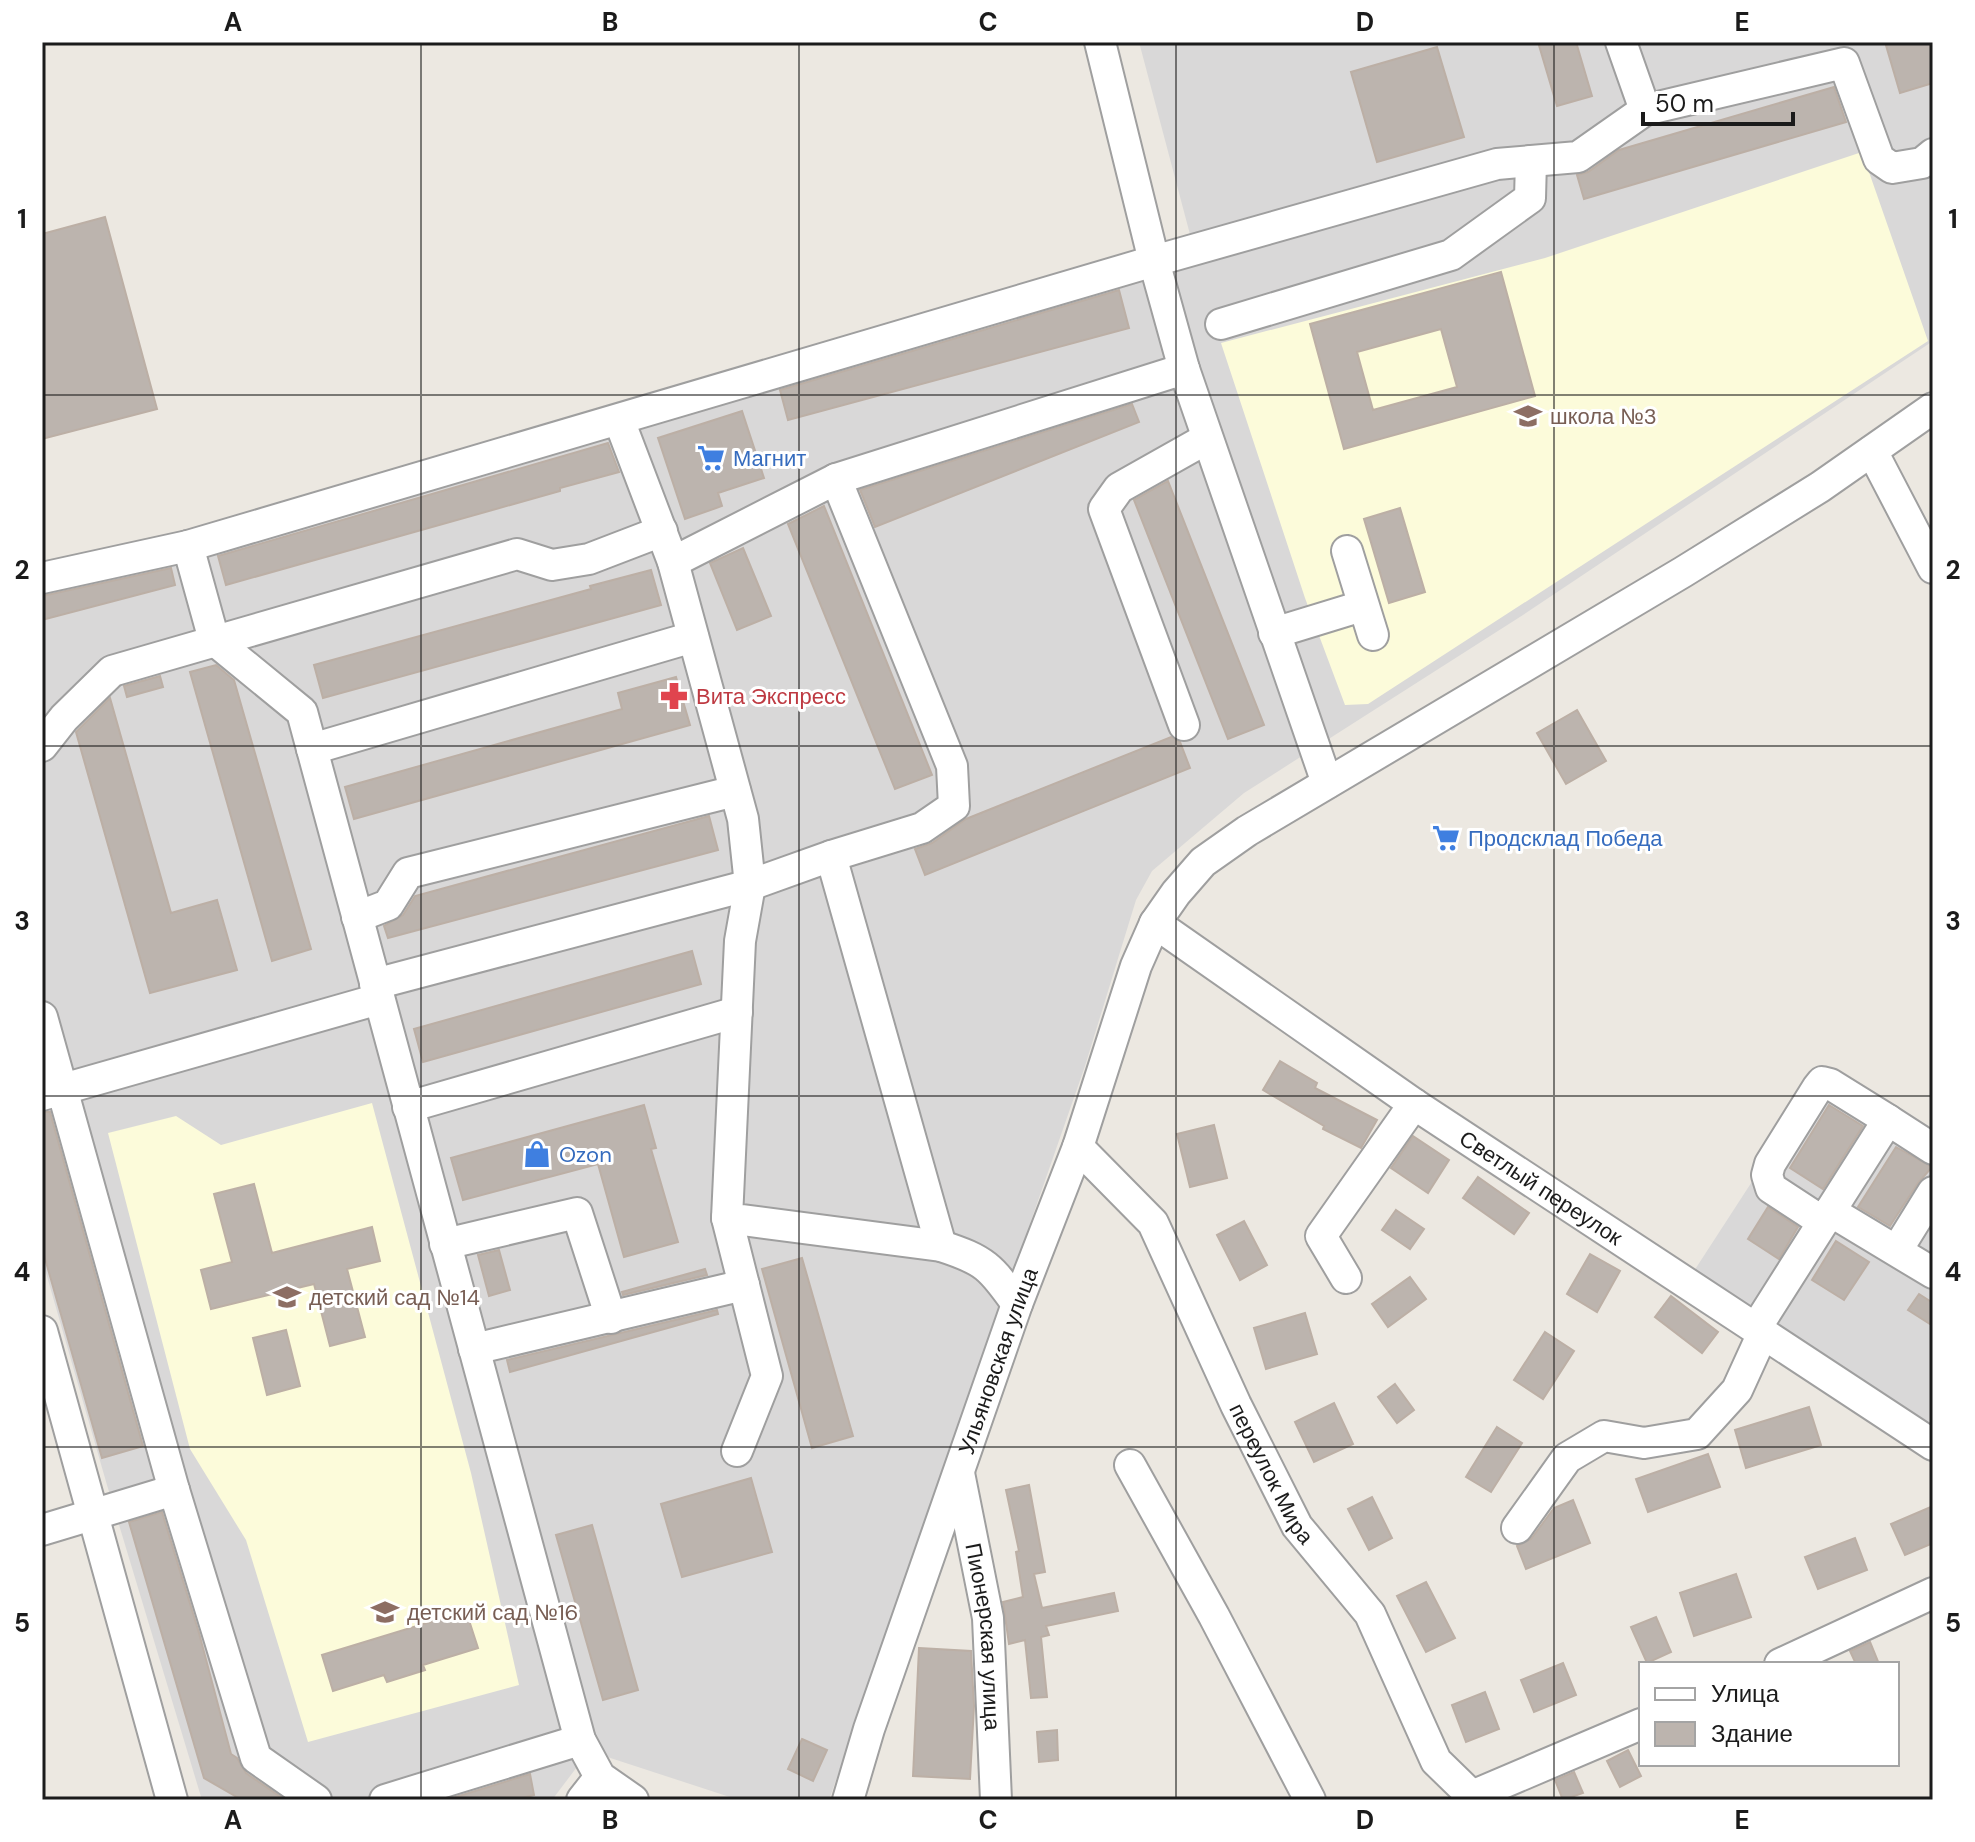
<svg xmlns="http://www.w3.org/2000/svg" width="1975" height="1842" viewBox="0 0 1975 1842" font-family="'DM Sans',sans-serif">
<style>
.residential{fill:#d9d8d8}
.education{fill:#fcfbda}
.building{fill:#bcb4ae;stroke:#bcafa5;stroke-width:2;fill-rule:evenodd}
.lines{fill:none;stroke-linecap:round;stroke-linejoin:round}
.minor-casing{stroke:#9f9f9f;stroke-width:34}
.minor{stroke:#fff;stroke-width:30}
.grid{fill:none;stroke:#1b1b1b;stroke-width:2;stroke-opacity:0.55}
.labels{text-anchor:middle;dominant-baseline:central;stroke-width:6;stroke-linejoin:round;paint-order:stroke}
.education-label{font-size:22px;fill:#785e54;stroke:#fff;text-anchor:start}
.shop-label{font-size:22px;fill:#366cbe;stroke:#fff;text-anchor:start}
.health-label{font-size:22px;fill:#be3a42;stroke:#fff;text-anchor:start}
.street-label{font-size:22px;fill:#1b1b1b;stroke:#fff}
.neatline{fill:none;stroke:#1b1b1b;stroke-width:3}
.grid-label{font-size:26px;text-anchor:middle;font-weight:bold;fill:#1b1b1b}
</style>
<rect width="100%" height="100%" fill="#ece8e1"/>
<path class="residential" d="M1139 42H1933V341L1523 615 1244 793 1152 871 1136 900 1085 1066 829 1800H739L589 1751 552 1800H202L107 1485 42 1259V577L1192 242Z
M1825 1069 1933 1139V1426L1694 1271Z"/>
<path class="education" d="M1862 152 1928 341 1368 704 1345 705 1305 598 1221 343 1545 258Z
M372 1103 471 1473 519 1685 308 1742 246 1540 190 1449 108 1133 176 1116 221 1145Z"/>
<path class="building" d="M1538 42H1576L1592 96 1557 106Z
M1885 42H1929L1933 54V83L1900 93Z
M1437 47 1464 137 1377 162 1351 72Z
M1834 87 1846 122 1584 199 1577 175 1588 172 1619 150Z
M105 217 157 409 42 439V234Z
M1501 272 1535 396 1344 449 1310 324ZM1441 329 1457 387 1373 410 1357 352Z
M1119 290 1129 328 788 420 780 390Z
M1132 404 1139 422 875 527 860 490Z
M742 411 764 478 718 493 722 506 685 519 658 438Z
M608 443 619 472 560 488V491L226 585 218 556Z
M1168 481 1264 725 1228 739 1134 500Z
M824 506 932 775 895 789 788 524Z
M1400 508 1425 592 1389 603 1364 519Z
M743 548 771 616 737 630 710 563Z
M171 568 175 585 42 620V596Z
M651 570 661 605 323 698 314 665 591 589 590 586Z
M216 665 234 680 311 949 272 961 190 672Z
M160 676 163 687 127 697 124 686Z
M676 677 690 725 354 819 345 787 622 709 618 693Z
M110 698 171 913 217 900 237 970 150 993 76 732Z
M1577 710 1606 761 1566 784 1537 733Z
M1171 737 1180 742 1190 768 925 875 915 849 932 843 966 819Z
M709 816 718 850 388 938 384 926 403 915 415 896Z
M692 951 701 984 423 1062 414 1029Z
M1280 1061 1317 1083 1315 1088 1377 1120 1361 1148 1323 1129 1324 1126 1263 1090Z
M644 1105 656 1148 651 1149 678 1242 624 1257 598 1164 463 1200 451 1158Z
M1829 1105 1863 1126 1823 1189 1790 1168Z
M42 1112H50L143 1446 102 1458 42 1248Z
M1214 1125 1227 1178 1190 1187 1177 1134Z
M1413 1136 1449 1160 1428 1193 1391 1168Z
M1896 1147 1932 1167 1918 1183 1890 1226 1858 1207Z
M1478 1177 1529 1213 1514 1234 1463 1198Z
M254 1184 272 1253 372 1227 380 1261 347 1269 365 1337 330 1346 314 1284 211 1309 201 1270 232 1262 214 1194Z
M1768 1207 1798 1227 1779 1259 1748 1239Z
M1396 1210 1424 1229 1410 1249 1382 1230Z
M1244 1221 1267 1265 1240 1280 1217 1235Z
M1836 1241 1869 1262 1844 1300 1812 1280Z
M499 1250 510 1290 489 1296 478 1255Z
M1590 1254 1620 1271 1597 1312 1567 1294Z
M802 1258 853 1436 812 1448 762 1269Z
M705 1269 707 1275 623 1295 622 1292Z
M1410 1277 1426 1299 1388 1327 1372 1304Z
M1919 1294 1933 1303V1326L1908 1310Z
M1671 1296 1718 1332 1702 1353 1655 1317Z
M717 1310 718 1314 510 1372 507 1360Z
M1305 1313 1317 1354 1266 1369 1254 1328Z
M286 1330 300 1386 267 1395 253 1338Z
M1545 1332 1574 1351 1543 1399 1514 1380Z
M1395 1384 1414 1410 1397 1423 1378 1397Z
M1334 1403 1353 1444 1314 1462 1295 1422Z
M1809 1407 1821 1445 1746 1468 1735 1430Z
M1497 1427 1522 1443 1491 1492 1466 1477Z
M1708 1454 1720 1487 1648 1512 1636 1479Z
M751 1478 772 1552 682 1577 661 1504Z
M1029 1485 1045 1572 1034 1574 1042 1608 1114 1593 1118 1611 1046 1626 1049 1635 1041 1637 1047 1697 1031 1698 1025 1640 1009 1644 1003 1602 1023 1597 1016 1552 1019 1551 1006 1490Z
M1372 1497 1392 1538 1369 1550 1348 1509Z
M1573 1500 1590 1543 1526 1569 1517 1546 1531 1539 1554 1508Z
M1933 1506V1543L1905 1555 1891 1524Z
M162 1512 199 1633 231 1754 237 1758 246 1773 285 1800H242L204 1778 129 1522Z
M592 1525 638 1690 603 1700 556 1535Z
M1855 1538 1867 1570 1818 1589 1805 1557Z
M1736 1574 1751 1617 1694 1636 1680 1593Z
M1426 1582 1455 1638 1426 1652 1397 1596Z
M466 1611 478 1648 423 1665 425 1670 387 1682 384 1675 333 1691 322 1655Z
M1656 1617 1671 1652 1647 1663 1631 1627Z
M1870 1642 1879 1664H1856L1850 1651Z
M919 1648 971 1651 974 1706 970 1779 913 1776Z
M1563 1663 1576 1695 1534 1712 1521 1680Z
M1485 1692 1499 1729 1466 1742 1452 1705Z
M1057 1730 1058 1760 1039 1762 1037 1732Z
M802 1739 827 1750 813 1781 788 1769Z
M1628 1750 1641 1776 1620 1787 1607 1761Z
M1574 1772 1583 1793 1563 1800 1555 1780Z
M530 1774 534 1795 514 1800H446Z"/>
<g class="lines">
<g class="minor-casing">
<g id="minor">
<path d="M1100 42 1154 261 1184 369 1327 783"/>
<path d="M1621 42 1645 110 1844 63 1879 159 1892 168 1922 163 1933 154"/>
<path d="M1221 324 1451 255 1530 198 1531 161"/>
<path d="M619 420 673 562 743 819 750 885 740 941 727 1218 941 1246C985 1260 991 1267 1017 1304"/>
<path d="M1872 451 1933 568"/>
<path d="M188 546 214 640 302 712 580 1740 600 1777 633 1800"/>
<path d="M1347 551 1373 635"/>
<path d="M673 562 836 479 1184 369"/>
<path d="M42 578 188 546 1154 261 1497 164 1578 157 1645 110"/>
<path d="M1274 633 1362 606"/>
<path d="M1184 725 1104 509 1119 488 1206 439"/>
<path d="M42 746 64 718 112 671 517 554 552 565 589 559 662 531"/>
<path d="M312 749 693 637"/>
<path d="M831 856 922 828 954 806 952 766 836 479"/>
<path d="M357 917 388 905 408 873 735 791"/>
<path id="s1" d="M1155 923 1414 1104 1933 1445"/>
<path d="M375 984 750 885 831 856 941 1246"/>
<path d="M42 1017 174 1490 256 1758 316 1800"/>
<path d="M42 1095 379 999"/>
<path d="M408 1107 737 1012"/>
<path id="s2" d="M1078 1147 1153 1223 1236 1405 1297 1526 1370 1614 1436 1761 1472 1796 1641 1724"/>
<path d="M1830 1211 1933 1273"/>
<path d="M727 1218 767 1376 737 1451"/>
<path d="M1823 1222 1771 1188 1767 1175 1770 1164 1818 1087 1822 1082 1830 1084 1888 1120"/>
<path d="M1902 1242 1933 1192"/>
<path d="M445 1244 577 1213 611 1318"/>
<path d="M1346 1278 1321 1236 1414 1104"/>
<path d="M1756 1328 1888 1120 1933 1149"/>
<path d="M42 1331 172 1800"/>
<path d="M474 1349 744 1285"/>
<path d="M1130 1465 1214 1616 1310 1800"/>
<path id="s3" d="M959 1473 988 1618 996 1800"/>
<path d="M1517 1528 1567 1458 1604 1436 1644 1443 1697 1434 1737 1390 1763 1333"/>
<path d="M42 1530 174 1490"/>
<path d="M1780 1664 1933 1593"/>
<path d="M385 1800 580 1740"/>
<path d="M582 1800 600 1777"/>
<path id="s4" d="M848 1800 869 1729 1017 1304 1078 1147 1136 966 1155 923 1176 893 1203 862 1247 831 1683 572 1820 487 1933 408"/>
</g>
</g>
<use href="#minor" class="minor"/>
</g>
<path class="grid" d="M421 42V1800M799 42V1800M1176 42V1800M1554 42V1800M42 395H1933M42 746H1933M42 1096H1933M42 1447H1933"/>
<defs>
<g id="school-bare" transform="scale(2.16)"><path d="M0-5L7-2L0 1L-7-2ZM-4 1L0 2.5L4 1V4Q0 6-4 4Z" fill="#8d6e63" stroke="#fff" stroke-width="2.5" paint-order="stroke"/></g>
<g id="supermarket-bare" transform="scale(2.16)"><path d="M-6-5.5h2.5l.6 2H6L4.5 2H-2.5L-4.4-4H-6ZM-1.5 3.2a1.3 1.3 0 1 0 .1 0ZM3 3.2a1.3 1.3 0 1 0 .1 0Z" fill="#3f7fe0" stroke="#fff" stroke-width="2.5" paint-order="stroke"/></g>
<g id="pharmacy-bare" transform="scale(2.16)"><path d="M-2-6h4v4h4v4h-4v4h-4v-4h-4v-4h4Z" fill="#e0444e" stroke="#fff" stroke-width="2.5" paint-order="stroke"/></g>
<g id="shop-bare" transform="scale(2.16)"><path d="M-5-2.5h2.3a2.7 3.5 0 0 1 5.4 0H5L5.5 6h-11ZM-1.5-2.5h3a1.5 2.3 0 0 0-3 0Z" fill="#3f7fe0" stroke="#fff" stroke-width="2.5" paint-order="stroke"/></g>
</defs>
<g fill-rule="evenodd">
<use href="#school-bare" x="1528" y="416"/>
<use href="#supermarket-bare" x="711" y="458"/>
<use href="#pharmacy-bare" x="674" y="696"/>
<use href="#supermarket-bare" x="1446" y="838"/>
<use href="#shop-bare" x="537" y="1154"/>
<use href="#school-bare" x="287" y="1297"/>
<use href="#school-bare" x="385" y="1612"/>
</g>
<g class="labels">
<g class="education-label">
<text x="1550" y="416">школа №3</text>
<text x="309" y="1297">детский сад №14</text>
<text x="407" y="1612">детский сад №16</text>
</g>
<g class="shop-label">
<text x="733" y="458">Магнит</text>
<text x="1468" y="838">Продсклад Победа</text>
<text x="559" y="1154">Ozon</text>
</g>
<g class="health-label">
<text x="696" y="696">Вита Экспресс</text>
</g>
<g class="street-label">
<text stroke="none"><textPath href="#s1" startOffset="468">Светлый переулок</textPath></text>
<text stroke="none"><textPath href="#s4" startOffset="464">Ульяновская улица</textPath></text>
<text stroke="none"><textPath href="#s2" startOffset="384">переулок Мира</textPath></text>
<text stroke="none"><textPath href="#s3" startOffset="166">Пионерская улица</textPath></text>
</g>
</g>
<rect width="1975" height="1842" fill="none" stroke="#ffffff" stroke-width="88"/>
<rect x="1639" y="1662" width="260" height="104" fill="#ffffff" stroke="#a4a4a4" stroke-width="2"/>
<rect x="1655" y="1688" width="40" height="12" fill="#ffffff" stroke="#a4a4a4" stroke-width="2"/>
<text x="1711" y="1702" font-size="24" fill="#1b1b1b">Улица</text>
<rect x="1655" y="1722" width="40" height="24" fill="#bcb4ae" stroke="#a4a4a4" stroke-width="2"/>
<text x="1711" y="1742" font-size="24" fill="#1b1b1b">Здание</text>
<path d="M1643 112v12h150v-12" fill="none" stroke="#1b1b1b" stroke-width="4"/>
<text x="1655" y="112" font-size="24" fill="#1b1b1b" stroke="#ffffff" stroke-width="6" paint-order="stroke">50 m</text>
<rect x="44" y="44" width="1887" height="1754" class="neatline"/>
<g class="grid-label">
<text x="233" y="31">A</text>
<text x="610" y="31">B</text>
<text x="988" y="31">C</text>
<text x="1365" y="31">D</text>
<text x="1742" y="31">E</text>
<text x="22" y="228">1</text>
<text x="1953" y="228">1</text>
<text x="22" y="579">2</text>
<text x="1953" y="579">2</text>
<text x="22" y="930">3</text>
<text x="1953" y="930">3</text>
<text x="22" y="1281">4</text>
<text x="1953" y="1281">4</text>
<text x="22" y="1632">5</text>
<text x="1953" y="1632">5</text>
<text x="233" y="1829">A</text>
<text x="610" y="1829">B</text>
<text x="988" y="1829">C</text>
<text x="1365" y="1829">D</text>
<text x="1742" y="1829">E</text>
</g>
</svg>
